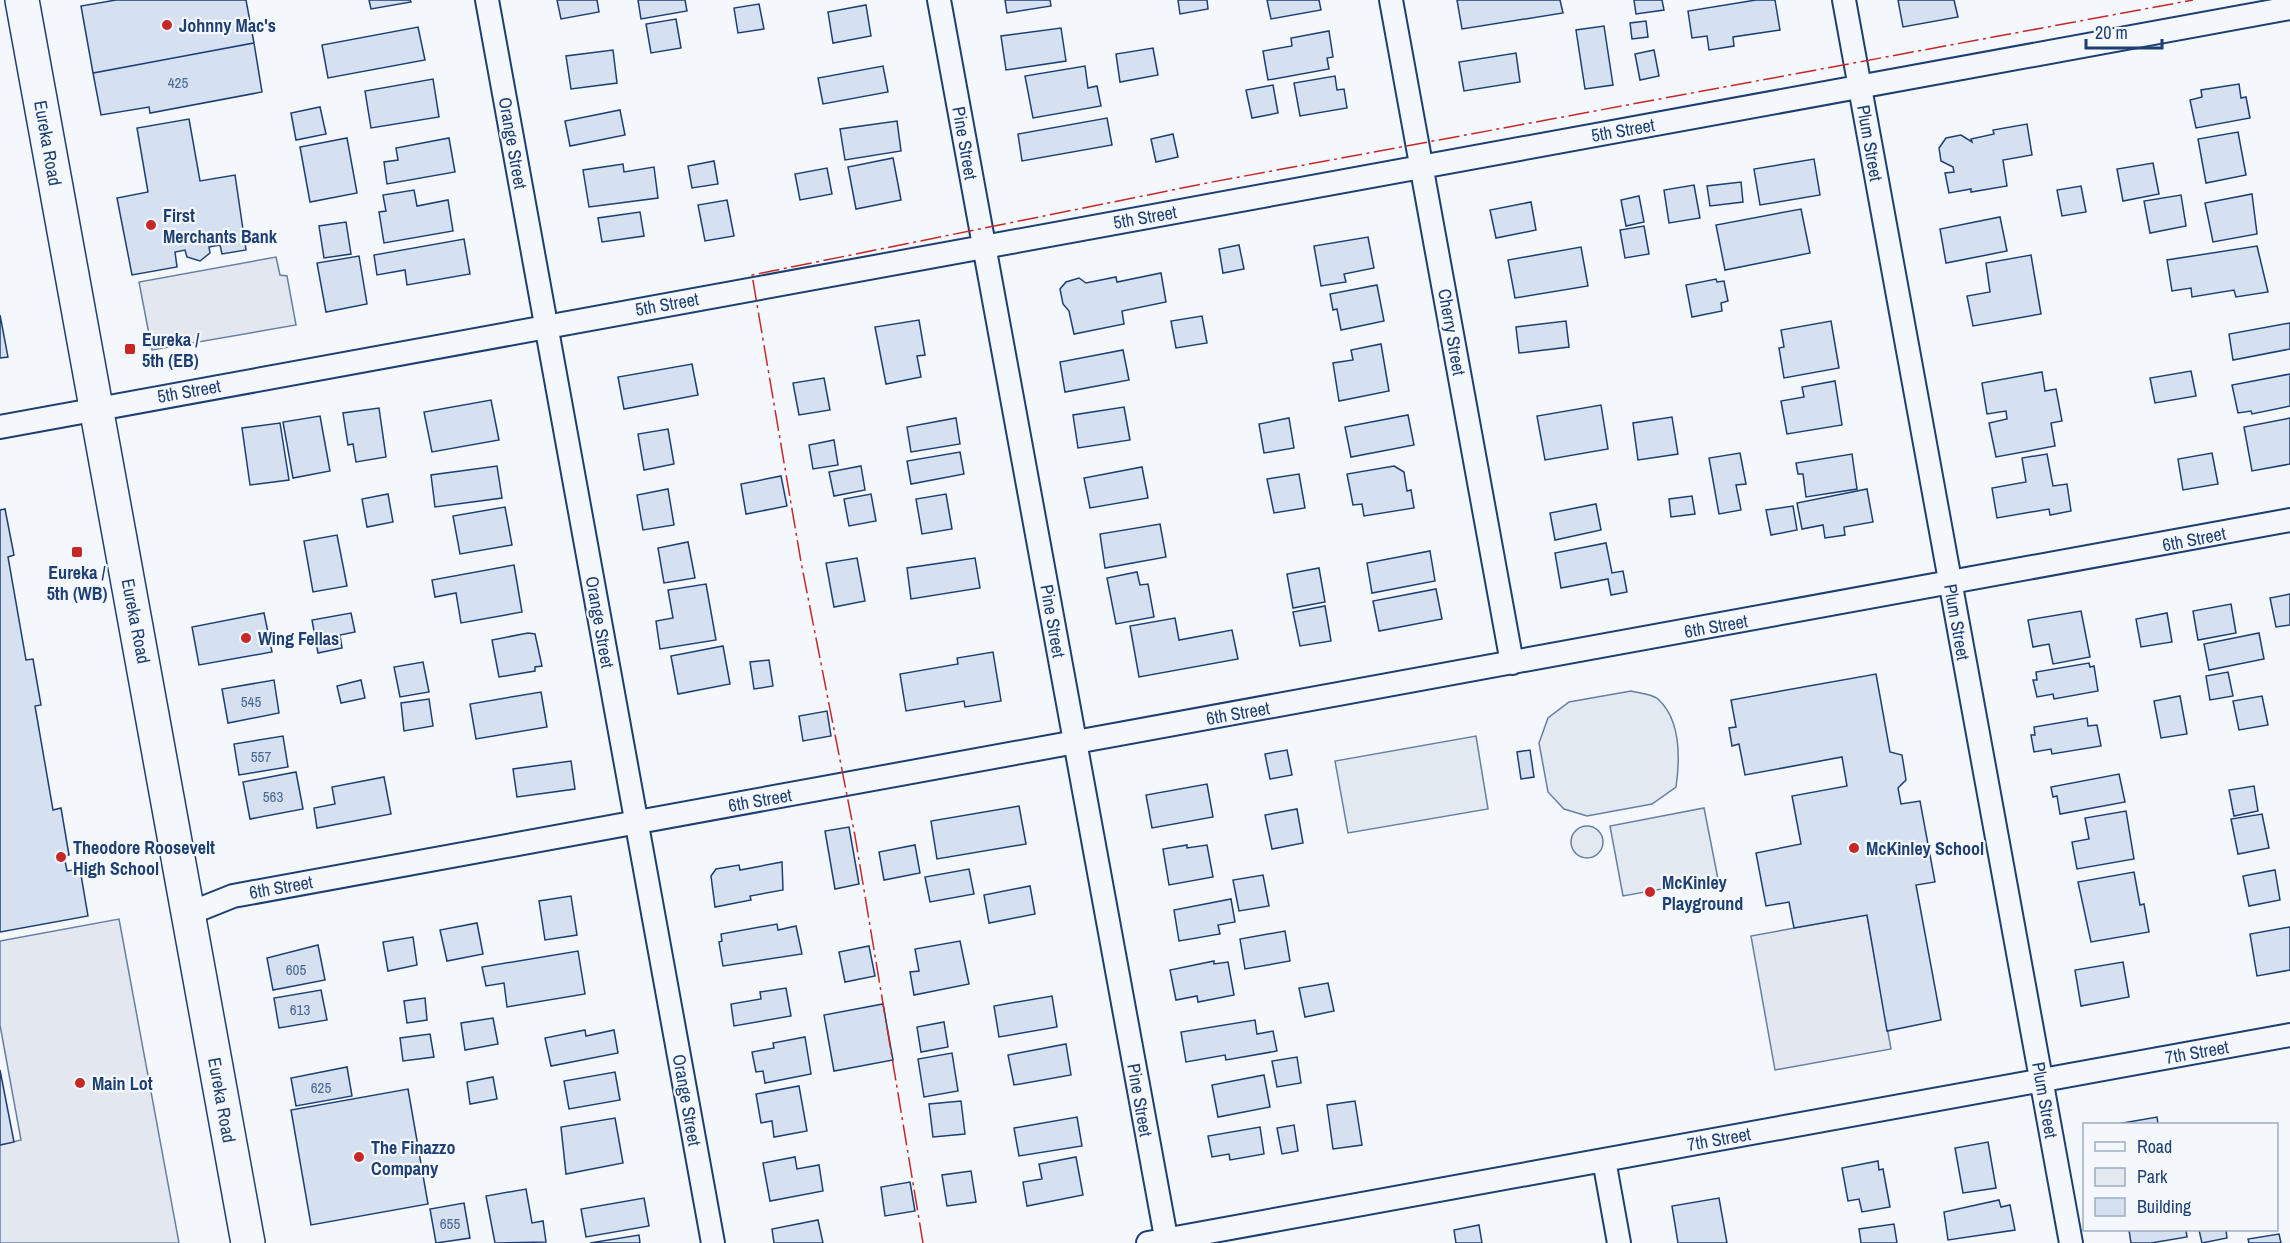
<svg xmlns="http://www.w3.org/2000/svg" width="2290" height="1243" viewBox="0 0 2290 1243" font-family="'Archivo Narrow',sans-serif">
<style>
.green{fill:#e3e9f0;stroke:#687fa3;stroke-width:1.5}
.parking{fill:#e3e8f0;stroke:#687fa3;stroke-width:1.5}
.building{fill:#d5e0f0;stroke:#1d3f73;stroke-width:1.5}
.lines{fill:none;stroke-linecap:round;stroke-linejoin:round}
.minor-casing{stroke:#1d3f73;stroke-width:26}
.secondary-casing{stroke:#1d3f73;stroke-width:36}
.minor{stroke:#f4f7fb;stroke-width:22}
.secondary{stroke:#f4f7fb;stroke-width:33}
.power{stroke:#c62828;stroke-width:1.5;stroke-dasharray:21 4.5 3 4.5;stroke-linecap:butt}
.poi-dot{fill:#c62828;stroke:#f4f7fb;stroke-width:2}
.labels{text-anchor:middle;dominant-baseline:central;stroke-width:4.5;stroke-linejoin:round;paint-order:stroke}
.number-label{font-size:15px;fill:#4b6792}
.poi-label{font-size:18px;font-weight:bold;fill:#1d3f73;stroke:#f4f7fb;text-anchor:start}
.street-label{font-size:18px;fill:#1d3f73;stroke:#f4f7fb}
</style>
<rect width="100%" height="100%" fill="#f4f7fb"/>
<path class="green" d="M1631 691C1639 693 1652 694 1658 699 1681 720 1680 759 1676 787L1652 804 1587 816 1564 809 1548 792 1539 743 1548 718 1569 702Z
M1476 736 1488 809 1348 833 1335 761Z
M1704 808 1718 879 1623 896 1610 826Z
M1571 842a16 16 0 1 1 32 0a16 16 0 1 1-32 0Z"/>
<path class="parking" d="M276 257 280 275 287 276 296 325 152 350 139 282Z
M1867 915 1891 1049 1775 1070 1751 936Z
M119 919 179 1243H0V1145L21 1140 0 1025V941Z"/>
<path class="building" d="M116 0H246L254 43 93 73 81 6Z
M369 0H410L411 2 371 9Z
M557 0H597L599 12 561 19Z
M638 0H685L687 11 641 19Z
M1005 0H1050L1051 6 1007 13Z
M1178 0H1207L1208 9 1180 14Z
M1267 0H1319L1321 10 1271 19Z
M1457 0H1560L1563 13 1462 29Z
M1634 0H1662L1664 10 1636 14Z
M1756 0H1775L1780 30 1733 37 1734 46 1709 50 1707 36 1692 38 1688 11Z
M1898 0H1954L1958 17 1903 27Z
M759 4 764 29 738 33 734 8Z
M866 5 871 36 833 43 828 12Z
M676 19 681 48 651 53 646 24Z
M1646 21 1648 37 1632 39 1630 23Z
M1604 26 1613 85 1585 89 1576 30Z
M418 27 425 60 328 78 322 45Z
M1061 28 1066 61 1006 70 1001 36Z
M1329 31 1333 57 1327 58 1329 69 1268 80 1263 51 1292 46 1291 38Z
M254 43 262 92 150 113 149 107 101 115 93 73Z
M1153 48 1158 75 1120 82 1116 54Z
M613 50 617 83 571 89 566 56Z
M1654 50 1659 76 1640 80 1635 54Z
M1516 53 1520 82 1464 91 1459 62Z
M883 66 888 92 823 104 818 78Z
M1085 66 1088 88 1097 86 1101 106 1033 118 1025 76Z
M1335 76 1337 90 1344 89 1347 108 1300 116 1294 83Z
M433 79 439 117 371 128 365 91Z
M2239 84 2241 98 2246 97 2250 118 2196 128 2190 100 2202 97 2201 90Z
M1273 85 1278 113 1252 118 1246 90Z
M320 107 326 134 296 140 291 113Z
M620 110 625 135 570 146 565 121Z
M1107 118 1112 145 1022 161 1018 134Z
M189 119 200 181 235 175 246 250 222 254 220 245 209 247 210 253 200 261 187 257 185 250 175 252 177 267 132 275 117 198 148 192 137 128Z
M897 121 901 151 845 160 840 129Z
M2027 124 2032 155 2003 160 2007 186 1971 192V189L1949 193 1945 173 1954 172 1953 167 1941 161 1939 148 1946 138 1961 135 1972 142 1971 139 1994 134 1993 130Z
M2238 132 2246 175 2206 183 2198 139Z
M1173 134 1178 157 1156 162 1151 139Z
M347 138 357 193 310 202 300 147Z
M449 138 455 172 387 184 384 162 398 160 396 148Z
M893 158 901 200 856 209 848 167Z
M1814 159 1820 195 1760 205 1754 169Z
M714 161 718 184 692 188 688 166Z
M2153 163 2159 194 2123 201 2117 169Z
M623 164 624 172 654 167 658 198 589 207 583 170Z
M827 168 832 194 800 200 795 174Z
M1741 182 1743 202 1710 206 1707 186Z
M1694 185 1700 218 1669 223 1664 190Z
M2081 186 2086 212 2062 216 2057 190Z
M414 190 417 206 448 200 453 231 384 243 379 212 386 211 383 195Z
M2252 194 2257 234 2213 242 2205 203Z
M2181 195 2186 226 2150 233 2144 201Z
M1639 196 1644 222 1626 226 1621 200Z
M727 200 734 236 705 241 698 205Z
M1531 202 1536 230 1496 238 1490 210Z
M1801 209 1810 253 1725 270 1716 225Z
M640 212 644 236 602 242 598 218Z
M2000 217 2007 251 1946 263 1940 229Z
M346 222 351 254 324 258 319 226Z
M1644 226 1649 254 1625 258 1620 230Z
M1368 237 1374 268 1344 274 1346 282 1321 286 1314 246Z
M464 239 470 274 407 285 405 270 377 275 374 255Z
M1239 245 1244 269 1223 273 1219 249Z
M2257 246 2268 292 2236 297 2234 290 2192 297 2191 288 2172 291 2167 260Z
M1581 247 1588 286 1515 298 1508 260Z
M2031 255 2041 314 1973 326 1967 296 1990 292 1986 263Z
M359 256 367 304 326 312 317 263Z
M1161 273 1166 302 1122 311 1124 324 1074 334 1069 311 1063 304 1060 289 1066 282 1079 278 1086 283 1116 277 1117 282Z
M1716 279 1717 282 1724 281 1728 301 1721 303 1722 311 1692 317 1686 285Z
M1377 285 1384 321 1341 330 1337 309 1333 310 1330 294Z
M0 315 8 357 0 358Z
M1202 316 1207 343 1176 348 1171 321Z
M919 320 925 355 917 356 921 377 886 384 875 327Z
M1566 321 1569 347 1519 353 1516 327Z
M1831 321 1839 368 1784 378 1779 348 1784 347 1781 330Z
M2290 323V349L2233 360 2229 334Z
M1381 344 1389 391 1339 401 1333 363 1353 360 1351 350Z
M1123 350 1129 380 1065 392 1060 362Z
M692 364 698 395 624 409 618 377Z
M2191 371 2196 396 2155 403 2150 378Z
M2042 372 2045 391 2056 389 2062 421 2051 423 2055 446 1996 457 1989 423 2007 419 2006 411 1987 414 1982 383Z
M2290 374V406L2252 414 2251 411 2238 413 2232 385Z
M824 378 830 410 799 415 793 383Z
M1835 381 1842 425 1787 434 1781 401 1804 397 1802 387Z
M491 400 499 440 432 452 424 412Z
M1601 405 1608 449 1545 460 1537 416Z
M1124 407 1130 440 1078 448 1073 415Z
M379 408 386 457 356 462 353 444 348 445 343 413Z
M1408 415 1414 445 1351 457 1345 427Z
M320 416 330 471 293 478 283 422Z
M1672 417 1678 454 1638 460 1633 423Z
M956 418 960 444 911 452 907 427Z
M1289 418 1294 448 1264 453 1259 424Z
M2290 418V464L2252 471 2244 427Z
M280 423 289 480 250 485 242 428Z
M668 429 674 464 644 470 638 434Z
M834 440 838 465 813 469 809 445Z
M960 452 964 474 911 484 907 461Z
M1740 453 1746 484 1736 485 1741 510 1719 514 1709 458Z
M2212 453 2218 484 2183 490 2178 459Z
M1852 454 1857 489 1806 497 1803 474H1798L1796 463Z
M2047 454 2053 486 2067 484 2071 511 2050 515 2049 509 1997 518 1992 488 2026 482 2022 458Z
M497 466 502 498 435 507 431 475Z
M861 466 865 490 834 496 829 472Z
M1394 466 1404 472 1407 491 1411 490 1414 508 1364 516 1362 504 1353 505 1347 474Z
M1142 467 1148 498 1090 508 1084 478Z
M1299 474 1305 508 1274 513 1267 479Z
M781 476 787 506 746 514 741 484Z
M668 489 674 525 643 530 637 495Z
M1867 489 1873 522 1844 527 1845 535 1825 538 1823 525 1802 529 1797 503Z
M388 494 393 522 367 527 362 499Z
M871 494 876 521 849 526 844 499Z
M946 494 952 529 922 534 916 499Z
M1692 496 1695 514 1671 517 1669 499Z
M1596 504 1601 530 1555 540 1550 513Z
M1793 506 1797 530 1771 535 1766 510Z
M505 507 512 545 460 554 453 516Z
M5 509 14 555 8 557 26 660 33 659 41 705 35 706 53 810 61 808 69 855 64 856 67 871 80 869 88 916 0 932V510Z
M5 509 14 555 8 557 26 660 33 659 41 705 35 706 53 810 61 808 69 855 64 856 67 871 80 869 88 916 0 932V510Z
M1160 524 1166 557 1105 568 1100 534Z
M337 535 347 586 313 592 304 541Z
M688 542 695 578 664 583 658 548Z
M1606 543 1612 573 1623 571 1627 592 1611 595 1608 579 1561 588 1555 553Z
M1430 551 1435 581 1372 593 1367 563Z
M857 558 865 601 834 607 826 563Z
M975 558 980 588 911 599 907 568Z
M514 565 522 612 461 623 456 593 435 597 432 580Z
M1319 568 1325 602 1293 608 1287 574Z
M1137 572 1140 585 1148 584 1154 617 1116 624 1107 578Z
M706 584 716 640 660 649 656 621 673 618 668 590Z
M1436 589 1442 619 1379 631 1373 601Z
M2290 594V625L2276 627 2270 598Z
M2231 604 2236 633 2198 640 2193 611Z
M1325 606 1331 641 1300 646 1293 612Z
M2081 611 2090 657 2053 664 2049 644 2033 647 2028 620Z
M264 613 272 652 199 665 192 627Z
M351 613 355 632 340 635 342 648 318 653 312 620Z
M2167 613 2172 642 2141 647 2136 619Z
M1175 618 1179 640 1232 630 1238 659 1139 677 1130 626Z
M528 633 535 634 542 666 535 667V671L499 677 492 640Z
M2259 633 2264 659 2209 670 2204 644Z
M723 646 730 684 678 694 671 656Z
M993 652 1001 701 965 707 964 701 906 711 900 674 958 664 957 658Z
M769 660 773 686 754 689 750 662Z
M423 662 429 692 400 697 394 667Z
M2089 663 2090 667 2094 666 2098 691 2054 699 2053 694 2037 697 2033 680H2037L2036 672Z
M2228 672 2233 696 2210 700 2206 676Z
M1876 674 1890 752 1902 755 1906 780 1898 788 1901 804 1920 801 1935 882 1916 885 1941 1020 1887 1031 1867 915 1794 928 1789 902 1766 906 1756 853 1801 844 1792 796 1847 786 1842 757 1745 775 1739 744 1732 746 1729 728 1736 727 1731 700Z
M274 680 279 713 228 723 222 689Z
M361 680 365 698 341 703 337 686Z
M541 692 547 727 476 739 470 704Z
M2180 696 2187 734 2161 738 2154 701Z
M2262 696 2268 725 2239 730 2233 701Z
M429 699 433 726 404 731 401 703Z
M827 711 831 736 803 741 799 716Z
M2087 718 2088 726 2097 725 2101 746 2052 754 2051 749 2034 752 2031 735H2035L2034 727Z
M283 736 288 767 239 775 234 744Z
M1287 750 1292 775 1270 779 1265 754Z
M1530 750 1534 777 1521 779 1517 752Z
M571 761 575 789 517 797 513 769Z
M296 772 303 809 250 819 243 782Z
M2119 774 2125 802 2060 814 2057 796 2053 797 2051 787Z
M384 777 391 814 317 828 314 808 335 804 332 787Z
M1207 784 1213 817 1152 828 1146 795Z
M2254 786 2258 811 2234 816 2229 790Z
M1019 806 1026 844 937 859 931 821Z
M1297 809 1303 843 1272 849 1265 815Z
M2126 811 2134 859 2077 869 2072 842 2089 839 2085 818Z
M2262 814 2269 848 2238 854 2231 819Z
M849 827 859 884 835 889 825 831Z
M915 845 920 873 884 880 879 852Z
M1187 845V848L1207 845 1213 877 1169 885 1163 849Z
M782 862 783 890 750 896 751 900 715 907 711 876 716 869 739 865 740 870Z
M969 869 974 894 930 902 925 877Z
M2275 870 2280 900 2249 906 2243 876Z
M2134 872 2140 905 2144 904 2149 932 2091 942 2078 882Z
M1263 875 1269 906 1239 911 1233 880Z
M1030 886 1035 914 989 923 984 895Z
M571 896 577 935 545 940 539 901Z
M1231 899 1235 922 1218 925 1220 934 1179 941 1174 910Z
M477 923 483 954 447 961 440 930Z
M777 924 778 930 796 926 802 954 723 966 719 942 722 941 721 934Z
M2290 927V970L2257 976 2250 934Z
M1285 931 1290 961 1245 969 1240 939Z
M413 937 417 965 388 971 383 942Z
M960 941 969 984 914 995 910 972 919 971 915 949Z
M318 945 325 980 273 990 267 958Z
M869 946 875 976 845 982 839 952Z
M578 951 585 994 507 1007 504 983 486 986 482 967Z
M1214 961V964L1228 962 1234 995 1198 1002 1197 996 1176 1000 1170 970Z
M2123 962 2129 997 2081 1006 2075 970Z
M1328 983 1334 1011 1305 1017 1299 988Z
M786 988 791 1016 734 1026 731 1004 761 999 760 992Z
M321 990 327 1020 279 1028 274 998Z
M1052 996 1057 1027 999 1037 994 1006Z
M425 998 427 1020 407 1023 404 1001Z
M883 1004 893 1060 834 1071 824 1015Z
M493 1018 498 1044 465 1050 461 1023Z
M1255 1020 1257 1034 1273 1031 1277 1051 1226 1060 1225 1055 1186 1062 1181 1032Z
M944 1022 948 1047 921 1052 917 1027Z
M585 1030 586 1036 614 1030 618 1053 551 1066 545 1038Z
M430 1034 434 1057 403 1061 400 1038Z
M805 1037 811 1074 765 1083 763 1071 756 1072 752 1052 774 1048 773 1043Z
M1066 1044 1071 1075 1014 1085 1008 1055Z
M952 1053 958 1091 924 1097 918 1059Z
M1297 1057 1301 1083 1277 1087 1272 1061Z
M347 1067 352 1096 296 1106 291 1078Z
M0 1070 14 1142 0 1145Z
M0 1070 14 1142 0 1145Z
M615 1072 620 1100 569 1109 564 1081Z
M1264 1075 1270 1107 1218 1117 1212 1085Z
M493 1077 497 1099 470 1104 467 1082Z
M799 1086 807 1131 774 1137 772 1121 761 1123 756 1094Z
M408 1089 428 1204 311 1225 291 1110Z
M961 1101 965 1134 933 1137 929 1104Z
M1355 1101 1362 1145 1333 1149 1327 1105Z
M1077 1117 1082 1146 1019 1156 1014 1128Z
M2157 1117 2158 1124H2117Z
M615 1118 623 1163 566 1174 561 1127Z
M1294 1125 1298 1151 1282 1154 1277 1128Z
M1260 1127 1264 1154 1230 1160 1229 1154 1212 1157 1208 1136Z
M1988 1142 1996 1188 1963 1193 1955 1148Z
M795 1157 797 1169 819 1165 823 1191 770 1201 763 1163Z
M1076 1157 1083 1195 1027 1206 1023 1182 1042 1179 1039 1164Z
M1878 1161 1879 1170 1883 1169 1890 1207 1862 1212 1859 1199 1848 1201 1842 1168Z
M971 1171 976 1202 947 1206 942 1175Z
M910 1182 915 1211 885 1216 881 1187Z
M526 1189 532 1223 543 1221 546 1242 495 1243 486 1196Z
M644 1198 649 1226 586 1237 581 1209Z
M1719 1198 1727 1243H1678L1672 1206Z
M1999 1200 2001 1207 2010 1205 2015 1230 1948 1240 1944 1212Z
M464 1203 470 1238 436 1243 430 1209Z
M818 1220 823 1243H774L772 1229Z
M1894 1224 1897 1243H1861L1859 1229Z
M1479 1225 1482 1243H1456L1454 1230Z
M2129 1230H2186L2187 1237 2151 1243H2131Z
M2199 1230H2226L2227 1238 2202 1243Z
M2279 1234 2281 1243H2249L2248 1239Z
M639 1235 640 1243H590Z"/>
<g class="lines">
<g class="minor-casing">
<path id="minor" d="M487 0 713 1243
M939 0 1167 1243
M1391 0 1512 663
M1844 0 2071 1243
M0 427 2290 8
M188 914 233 896 2290 520
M1604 1160 1619 1243
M1148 1243 2290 1035"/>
</g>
<g class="secondary-casing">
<path id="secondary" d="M22 0 248 1243"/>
</g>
<use href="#minor" class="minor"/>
<use href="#secondary" class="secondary"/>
<path class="power" d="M923 1243 855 836 801 562 752 275 1207 183 2193 0"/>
</g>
<g class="poi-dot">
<circle cx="167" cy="25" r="6"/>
<circle cx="151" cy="225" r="6"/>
<rect x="124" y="343" width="12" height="12" rx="3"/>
<rect x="71" y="546" width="12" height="12" rx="3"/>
<circle cx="246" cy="638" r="6"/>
<circle cx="1854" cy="848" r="6"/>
<circle cx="61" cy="857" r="6"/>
<circle cx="1650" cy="892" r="6"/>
<circle cx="80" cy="1083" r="6"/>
<circle cx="359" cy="1157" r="6"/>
</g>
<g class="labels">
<g class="number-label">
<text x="178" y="82">425</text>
<text x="251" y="701">545</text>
<text x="261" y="756">557</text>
<text x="273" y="796">563</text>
<text x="296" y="969">605</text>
<text x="300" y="1009">613</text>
<text x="321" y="1087">625</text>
<text x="450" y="1223">655</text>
</g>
<g class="poi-label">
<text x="179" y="25">Johnny Mac's</text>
<text x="163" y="215">First<tspan x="163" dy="21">Merchants Bank</tspan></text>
<text x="142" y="339">Eureka /<tspan x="142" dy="21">5th (EB)</tspan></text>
<text x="77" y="572" text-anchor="middle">Eureka /<tspan x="77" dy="21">5th (WB)</tspan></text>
<text x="258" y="638">Wing Fellas</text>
<text x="73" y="847">Theodore Roosevelt<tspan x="73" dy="21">High School</tspan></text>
<text x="1866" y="848">McKinley School</text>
<text x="1662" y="882">McKinley<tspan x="1662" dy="21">Playground</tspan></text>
<text x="92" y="1083">Main Lot</text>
<text x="371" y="1147">The Finazzo<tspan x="371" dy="21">Company</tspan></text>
</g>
<g class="street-label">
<text transform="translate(1623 130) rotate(-10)">5th Street</text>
<text transform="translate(48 143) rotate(80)">Eureka Road</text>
<text transform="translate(513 143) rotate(80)">Orange Street</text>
<text transform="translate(965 143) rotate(80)">Pine Street</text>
<text transform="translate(1870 143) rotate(80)">Plum Street</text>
<text transform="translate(1145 217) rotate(-10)">5th Street</text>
<text transform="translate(667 304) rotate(-10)">5th Street</text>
<text transform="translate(1452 332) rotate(80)">Cherry Street</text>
<text transform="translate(189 391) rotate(-10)">5th Street</text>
<text transform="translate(2194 539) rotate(-11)">6th Street</text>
<text transform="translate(136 621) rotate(79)">Eureka Road</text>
<text transform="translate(1053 621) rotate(80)">Pine Street</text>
<text transform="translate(600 622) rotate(80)">Orange Street</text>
<text transform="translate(1957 622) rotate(80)">Plum Street</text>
<text transform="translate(1716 626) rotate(-10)">6th Street</text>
<text transform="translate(1238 713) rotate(-10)">6th Street</text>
<text transform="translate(760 800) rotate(-10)">6th Street</text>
<text transform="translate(281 887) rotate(-10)">6th Street</text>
<text transform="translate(2197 1052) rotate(-10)">7th Street</text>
<text transform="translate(222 1100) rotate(80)">Eureka Road</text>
<text transform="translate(687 1100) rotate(80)">Orange Street</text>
<text transform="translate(1140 1100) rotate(80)">Pine Street</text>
<text transform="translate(2045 1100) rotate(80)">Plum Street</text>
<text transform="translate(1719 1139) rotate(-10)">7th Street</text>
</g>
</g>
<rect x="2083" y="1123" width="195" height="108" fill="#f4f7fb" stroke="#9eadc5" stroke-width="1.5"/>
<rect x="2095" y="1142" width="30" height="9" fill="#f4f7fb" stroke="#9eadc5" stroke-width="1.5"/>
<text x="2137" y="1153" font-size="18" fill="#1d3f73">Road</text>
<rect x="2095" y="1168" width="30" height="18" fill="#e3e9f0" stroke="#9eadc5" stroke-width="1.5"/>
<text x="2137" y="1183" font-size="18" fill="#1d3f73">Park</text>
<rect x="2095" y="1198" width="30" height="18" fill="#d5e0f0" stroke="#9eadc5" stroke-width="1.5"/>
<text x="2137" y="1213" font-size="18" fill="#1d3f73">Building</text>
<path d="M2086 39v9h76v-9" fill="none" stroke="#1d3f73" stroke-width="3"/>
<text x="2095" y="39" font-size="18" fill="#1d3f73" stroke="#f4f7fb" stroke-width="4.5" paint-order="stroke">20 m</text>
</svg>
